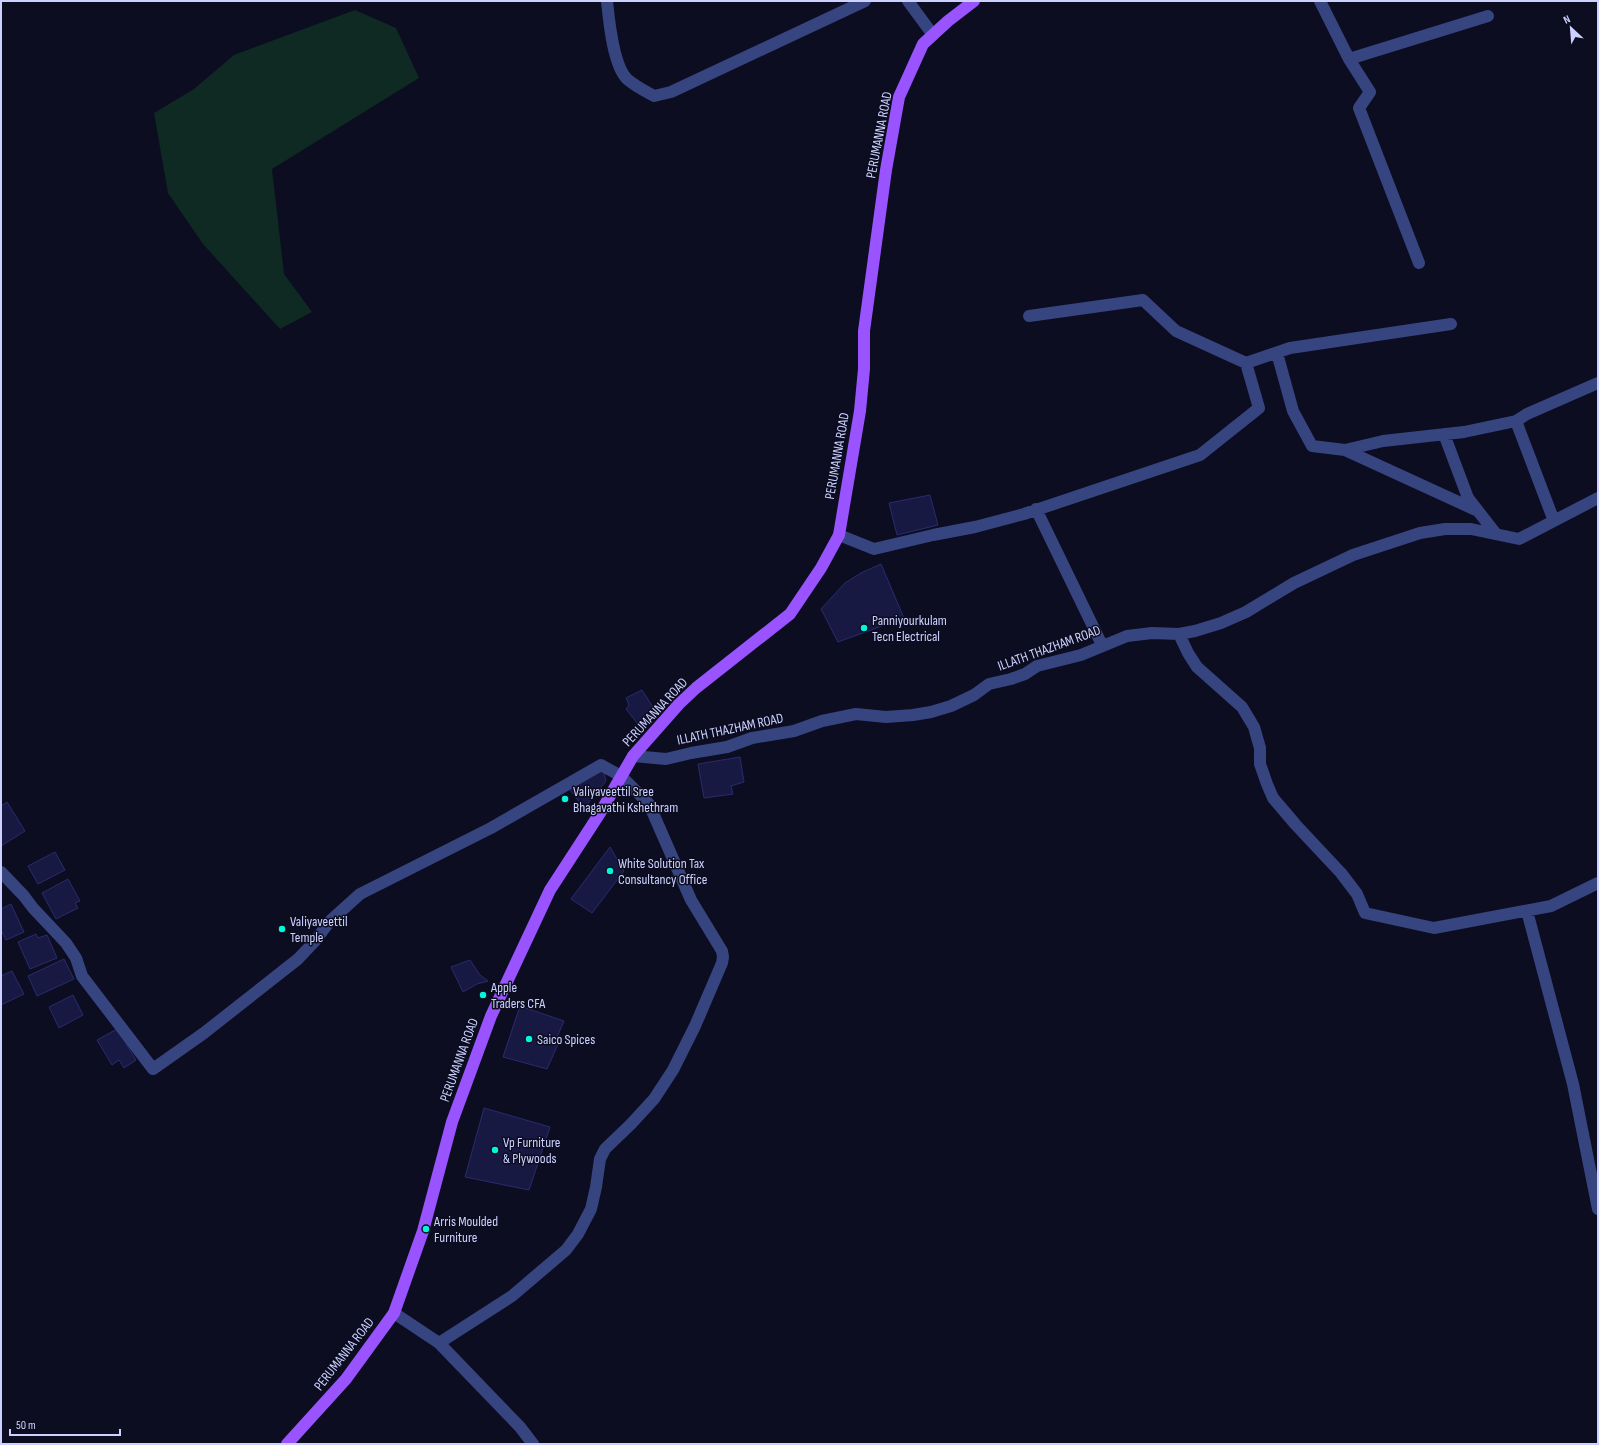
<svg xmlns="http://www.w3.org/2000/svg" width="1599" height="1445" viewBox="0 0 1599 1445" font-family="'Sofia Sans Condensed',sans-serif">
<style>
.green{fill:#0f2a23}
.building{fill:#181942;stroke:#2a2b6e}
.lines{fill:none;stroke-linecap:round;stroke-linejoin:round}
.minor{stroke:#364480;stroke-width:12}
.major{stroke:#9953ff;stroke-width:12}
.poi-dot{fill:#00f7d9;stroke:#0c0d20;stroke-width:1.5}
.labels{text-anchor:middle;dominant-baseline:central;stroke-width:3;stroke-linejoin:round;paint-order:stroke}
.street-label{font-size:14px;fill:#ccd1ff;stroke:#0c0d20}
.poi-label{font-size:14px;fill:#ccd1ff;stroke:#0c0d20;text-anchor:start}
</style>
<rect width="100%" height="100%" fill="#0c0d20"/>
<path class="green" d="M355 10 396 28 419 78 272 169 284 274 312 312 280 329 203 244 168 193 154 113 194 89 234 55Z"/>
<path class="building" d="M930 495 938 525 897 535 889 503Z
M881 564 904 618 838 642 821 609 845 583 861 573Z
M642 690 656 712 641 728 626 709 629 705 626 698Z
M740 757 744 782 731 786 733 794 704 798 698 764Z
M603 769 606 781 584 808 567 786Z
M7 802 25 831 1 846V806Z
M610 847 624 871 592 913 571 899Z
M55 852 65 870 38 884 28 866Z
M68 879 80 901 75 903 78 908 56 919 42 893Z
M11 904 24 932 6 940 1 930V909Z
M36 934 38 938 47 935 57 958 30 969 18 942Z
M64 959 74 979 37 996 28 976Z
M470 960 480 975 488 981 477 984 463 992 451 967Z
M12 971 24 994 1 1005V976Z
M73 995 83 1015 59 1028 49 1007Z
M520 1006 564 1021 555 1042H559L547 1069 503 1057Z
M117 1029 136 1060 124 1068 119 1060 112 1065 97 1040Z
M484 1108 550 1127 529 1190 465 1177Z"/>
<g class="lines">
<path class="minor" d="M607 1C609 21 613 65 627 79 635 86 645 91 654 96L671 92 865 1
M908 1 933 35
M1320 1 1349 59 1370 92 1359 108 1419 263
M1349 59 1488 16
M1277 353 1293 411 1312 446 1345 450 1383 441 1464 432 1516 421 1527 414 1598 383
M1246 363 1290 348 1451 324
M1516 421 1554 521
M1444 434 1468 498 1496 534
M1345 450 1478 511
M1036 509 1102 645
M839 535 874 549 933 535 975 527 1024 514 1200 455 1259 408 1246 363 1176 331 1143 300 1029 316
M1179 634 1188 653 1197 667 1242 707 1254 727 1260 748V764L1267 784 1273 798 1296 825 1341 873 1357 894 1365 913 1434 928 1551 906 1598 883
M633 756 666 759 691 753 727 747 752 738 794 731 822 721 856 714 886 717 913 715 931 712 951 706 974 695 989 684 1011 679 1025 674 1037 666 1081 655 1127 636 1152 633 1179 634 1195 631 1221 623 1246 612 1294 583 1353 555 1420 533 1445 529H1471L1519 539 1598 498
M1 872 24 896 33 908 66 943 76 958 82 976 153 1069 204 1033 298 959 315 941 330 921 360 894 491 828 601 765 621 776 649 804 691 900 722 951 723 957 722 963 695 1026 673 1070 654 1099 631 1124 605 1149 600 1159 596 1187 591 1209 578 1234 566 1250 512 1296 439 1343
M1527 911 1573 1084 1598 1209
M394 1313 439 1343 520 1427 533 1444"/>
<path class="major" d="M287 1444 346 1379 394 1313 423 1231 452 1122 491 1016 550 890 600 813 633 756 679 704 696 688 790 614 821 568 839 535 860 411 864 369V331L886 170 899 97 923 44 948 21 974 1"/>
</g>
<g class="poi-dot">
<circle cx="864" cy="628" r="4"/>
<circle cx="565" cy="799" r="4"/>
<circle cx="610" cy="871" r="4"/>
<circle cx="282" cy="929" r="4"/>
<circle cx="483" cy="995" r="4"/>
<circle cx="529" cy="1039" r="4"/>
<circle cx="495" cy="1150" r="4"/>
<circle cx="426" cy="1229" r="4"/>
</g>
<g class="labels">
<g class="street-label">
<text transform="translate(879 135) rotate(-79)">PERUMANNA ROAD</text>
<text transform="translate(837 456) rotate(-80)">PERUMANNA ROAD</text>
<text transform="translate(1049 648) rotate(-20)">ILLATH THAZHAM ROAD</text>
<text transform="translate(655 712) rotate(-47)">PERUMANNA ROAD</text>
<text transform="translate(730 729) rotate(-12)">ILLATH THAZHAM ROAD</text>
<text transform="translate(459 1060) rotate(-70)">PERUMANNA ROAD</text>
<text transform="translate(344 1354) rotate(-52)">PERUMANNA ROAD</text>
</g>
<g class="poi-label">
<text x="872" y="620">Panniyourkulam<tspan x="872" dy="16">Tecn Electrical</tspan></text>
<text x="573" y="791">Valiyaveettil Sree<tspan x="573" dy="16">Bhagavathi Kshethram</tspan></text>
<text x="618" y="863">White Solution Tax<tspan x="618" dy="16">Consultancy Office</tspan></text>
<text x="290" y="921">Valiyaveettil<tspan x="290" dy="16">Temple</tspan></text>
<text x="491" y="987">Apple<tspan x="491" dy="16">Traders CFA</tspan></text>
<text x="537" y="1039">Saico Spices</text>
<text x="503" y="1142">Vp Furniture<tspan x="503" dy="16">&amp; Plywoods</tspan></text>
<text x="434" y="1221">Arris Moulded<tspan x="434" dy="16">Furniture</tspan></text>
</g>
</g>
<rect width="1599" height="1445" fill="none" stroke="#ccd1ff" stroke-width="4"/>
<g transform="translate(1571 28) rotate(334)" stroke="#0c0d20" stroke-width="3" paint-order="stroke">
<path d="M0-3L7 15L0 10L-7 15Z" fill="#ccd1ff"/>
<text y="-6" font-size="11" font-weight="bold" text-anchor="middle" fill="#ccd1ff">N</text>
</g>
<path d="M10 1429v6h110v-6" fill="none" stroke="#ccd1ff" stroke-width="2"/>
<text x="16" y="1429" font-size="12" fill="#ccd1ff" stroke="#0c0d20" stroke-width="3" paint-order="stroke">50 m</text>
</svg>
